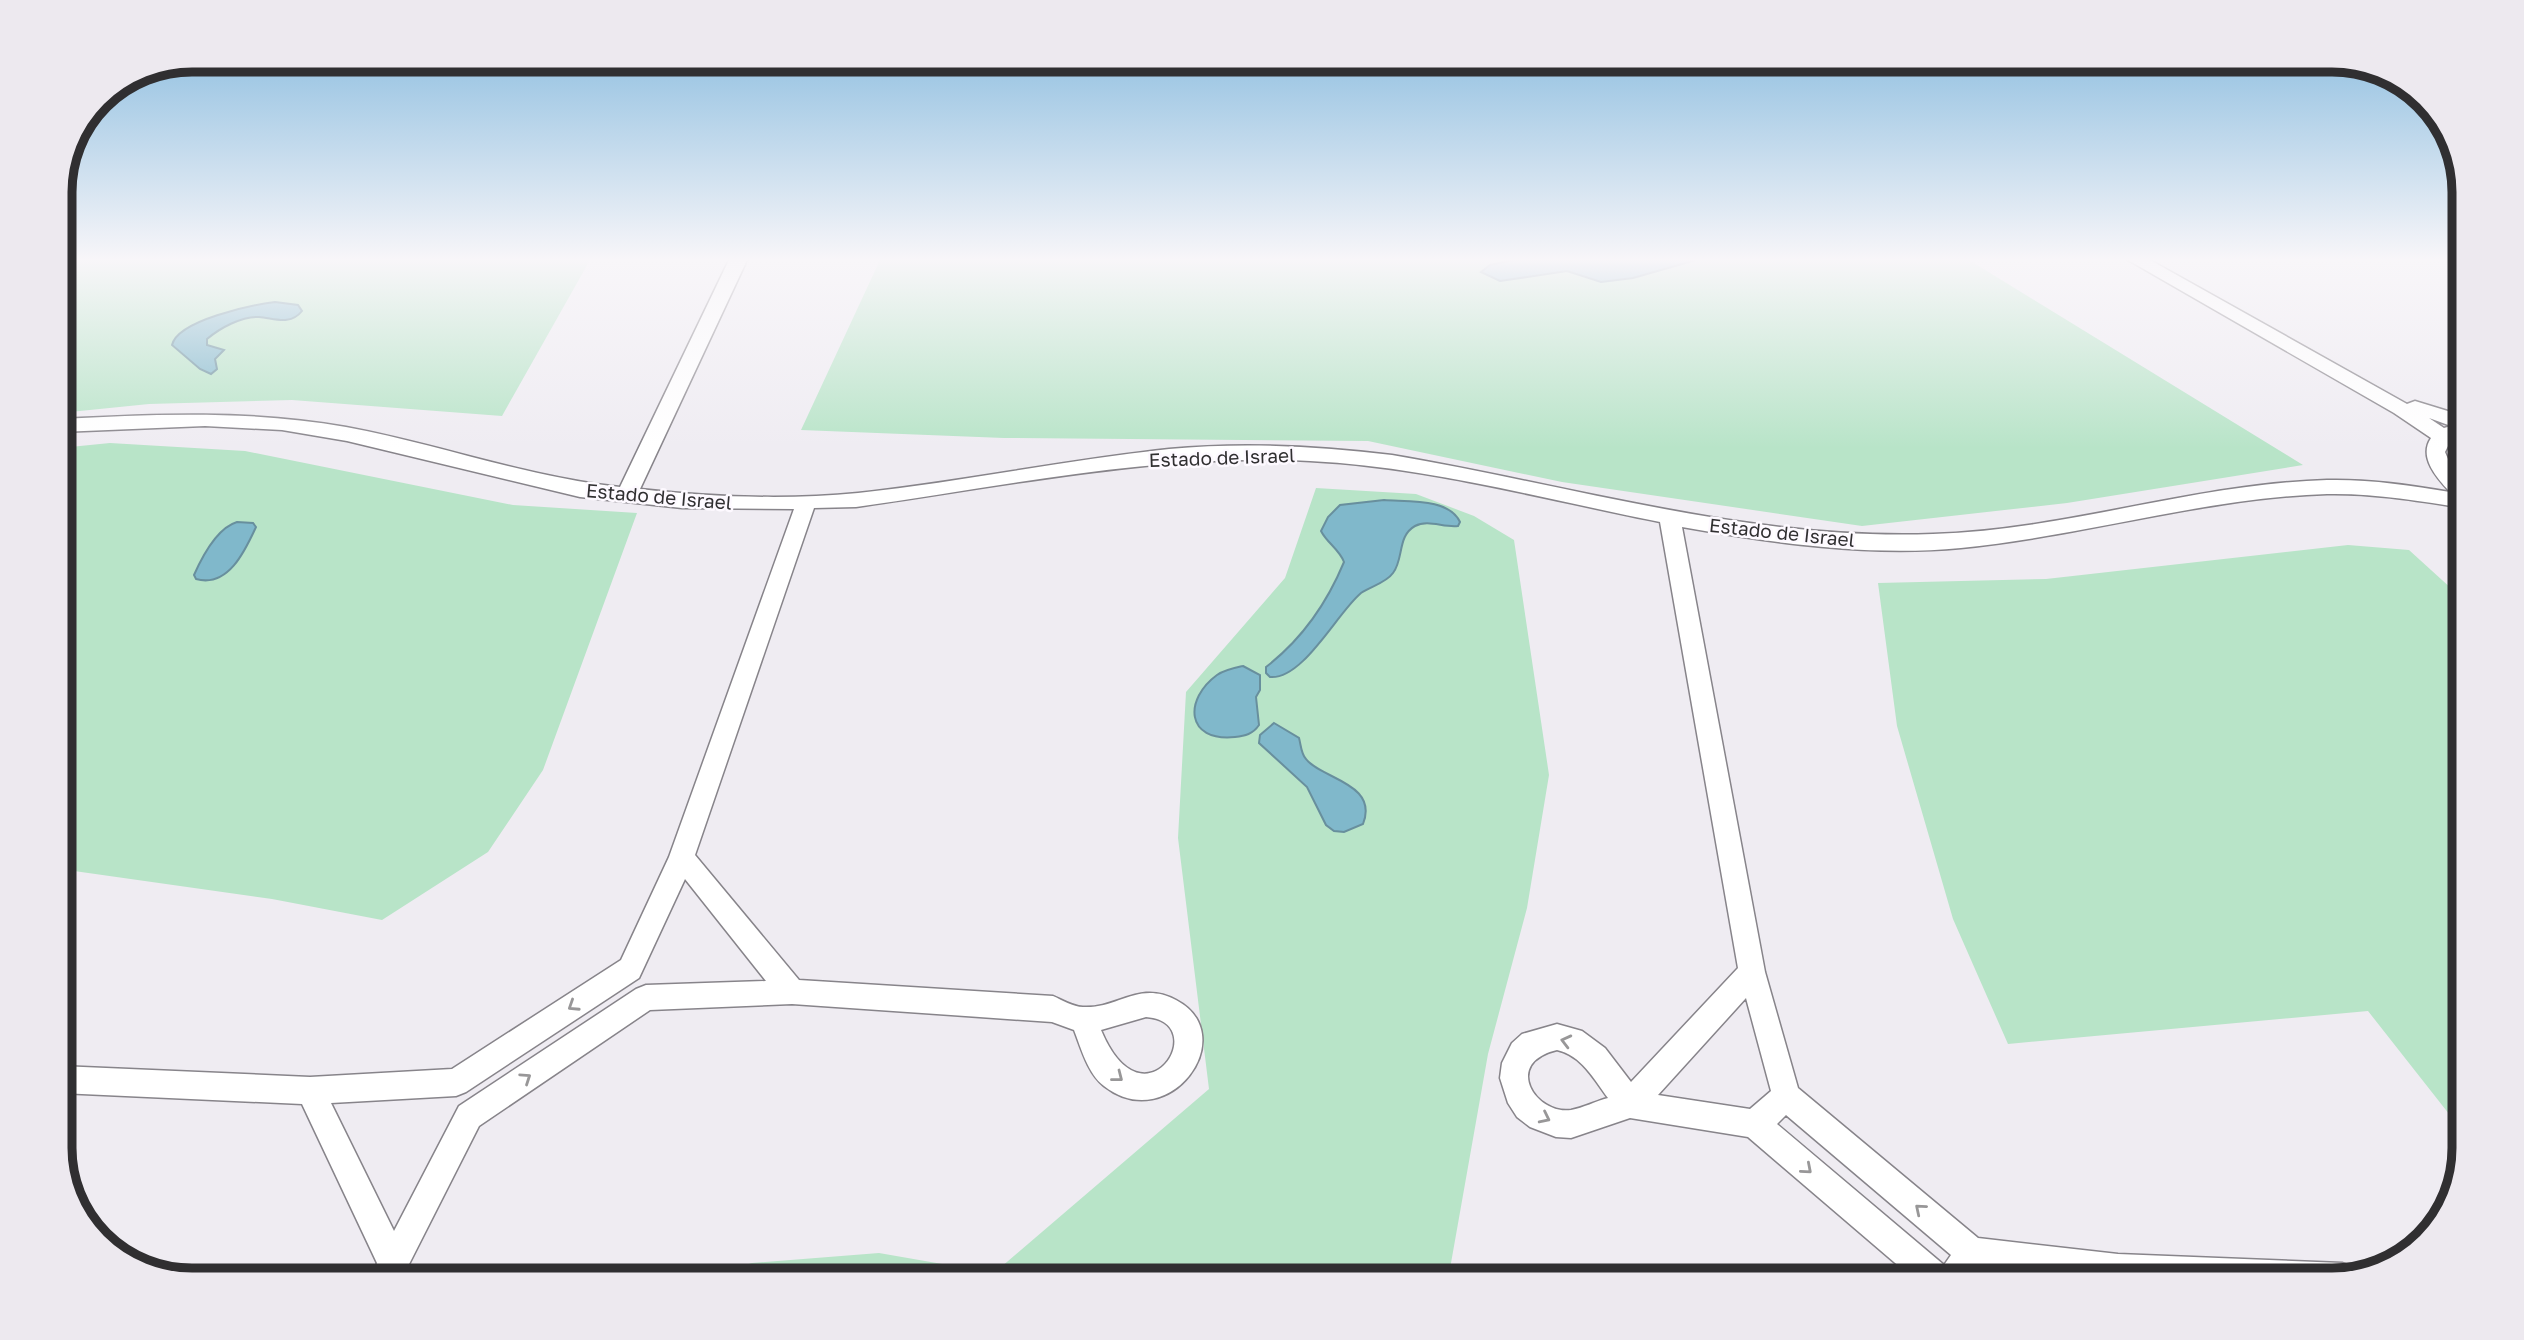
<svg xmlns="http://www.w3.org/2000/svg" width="2524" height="1340" viewBox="0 0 2524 1340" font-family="'Golos Text',sans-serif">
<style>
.green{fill:#b8e4c8}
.water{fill:#80b8cb;stroke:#688f9d;stroke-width:2}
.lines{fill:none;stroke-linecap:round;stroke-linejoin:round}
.minor-casing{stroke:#87848a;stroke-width:3}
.minor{fill:#fff;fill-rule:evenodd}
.oneway{stroke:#989798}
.labels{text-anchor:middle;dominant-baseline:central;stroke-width:5;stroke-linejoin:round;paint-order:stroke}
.street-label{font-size:19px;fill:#302f31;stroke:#fdf9ff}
.rim{fill:none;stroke:#302f31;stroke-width:9}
</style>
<rect width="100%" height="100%" fill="#efecf2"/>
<path class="green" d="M60 260H590L502 416 292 400 149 404 60 413Z
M880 260H1969L2303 465 2067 503 1862 526 1562 482 1368 441 1004 438 801 430Z
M110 443 245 451 513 505 637 513 543 770 488 852 382 920 272 899 60 869V448Z
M1316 488 1416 494 1474 516 1514 540 1549 775 1527 908 1488 1054 1448 1280H693L752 1263 879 1253 994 1273 1209 1089 1178 838 1186 692 1285 578Z
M2348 545 2409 550 2464 600V1133L2368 1011 2008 1044 1953 919 1897 726 1878 583 2046 579Z"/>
<path class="water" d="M1513 260H1696L1633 278 1601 282 1567 271 1500 281 1481 272 1490 265Z
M275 302 298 305 302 311C290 326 274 318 259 317 242 316 220 328 207 339V345L224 350 215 359 217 369 211 374 200 369 172 345C178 320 252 305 275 302Z
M1384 500C1407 502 1449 498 1460 522L1458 526C1444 528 1428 519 1415 526 1397 536 1404 559 1393 573 1386 583 1371 586 1361 593 1337 613 1303 680 1270 677L1266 673V667C1301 640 1327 603 1344 562 1339 549 1327 543 1321 531L1328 517 1340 505Z
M237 522 253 523 256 527C245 551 228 588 196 579L194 575C202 557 217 528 237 522Z
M1243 666 1260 675V690L1256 697 1259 725C1253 734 1245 736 1235 737 1185 742 1184 699 1217 675 1224 670 1234 668 1243 666Z
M1274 723 1299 738C1301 745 1301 754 1306 759 1321 779 1379 783 1363 824L1344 832 1334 831 1326 825 1307 787 1259 743 1260 735Z"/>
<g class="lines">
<g class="minor-casing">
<path id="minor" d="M729 260H747L640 489C711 497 786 500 858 493 962 482 1065 460 1169 449 1243 442 1319 446 1392 455 1571 485 1750 541 1933 534 2066 530 2194 484 2327 480 2368 479 2409 485 2450 492 2437 478 2418 457 2431 438L2394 413 2128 260H2150L2407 404 2415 401 2464 416V432L2450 442 2445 452 2451 466 2464 482V508C2419 501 2373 493 2327 494 2203 498 2084 536 1961 548 1868 557 1773 543 1682 527L1765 972 1798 1088 1978 1238 2118 1254 2342 1263 2353 1267 2356 1274 2333 1280H2083L1979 1269 1971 1280H1915L1748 1137 1630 1118 1571 1138 1556 1137 1530 1127 1517 1117 1508 1103 1500 1078 1502 1063 1512 1043 1522 1034 1557 1024 1582 1031 1605 1048 1631 1082 1738 968 1660 522C1544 499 1428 467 1310 461 1160 453 1004 486 856 507L814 508 695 855 799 980 1053 996C1062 1000 1073 1007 1083 1007 1118 1009 1139 980 1176 1000 1243 1035 1169 1137 1104 1086 1088 1074 1081 1048 1074 1030L1052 1022 792 1004 650 1010 479 1126 401 1280H370L377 1263 302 1104 60 1093V1066L310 1077 452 1069 621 960 669 857 794 509 682 508 580 497 347 441 282 430 205 426 60 432V419C156 414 251 410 346 427 438 444 527 477 620 487ZM2429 418 2451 426 2444 428ZM685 879 766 981 646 985 636 989 459 1106 394 1231 331 1103 456 1096 466 1092 639 978ZM1746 998 1771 1091 1750 1109 1658 1095ZM1146 1017C1214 1022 1144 1133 1101 1030ZM1557 1050C1581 1055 1594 1079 1608 1098 1596 1101 1583 1108 1571 1110 1536 1115 1502 1063 1557 1050ZM1786 1115 1951 1255 1944 1265 1777 1124Z"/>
</g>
<use href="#minor" class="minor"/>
</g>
<defs><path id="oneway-chevron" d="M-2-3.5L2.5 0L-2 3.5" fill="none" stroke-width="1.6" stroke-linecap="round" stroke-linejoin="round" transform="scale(1.75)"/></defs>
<g class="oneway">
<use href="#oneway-chevron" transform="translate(573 1006) rotate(147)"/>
<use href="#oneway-chevron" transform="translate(1566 1041) rotate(-166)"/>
<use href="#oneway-chevron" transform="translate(1118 1077) rotate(38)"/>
<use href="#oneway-chevron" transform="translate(526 1078) rotate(-34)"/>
<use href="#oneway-chevron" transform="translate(1545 1118) rotate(26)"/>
<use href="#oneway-chevron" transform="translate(1807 1169) rotate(41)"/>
<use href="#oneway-chevron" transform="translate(1920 1209) rotate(-140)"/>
</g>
<linearGradient id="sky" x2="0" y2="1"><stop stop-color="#7eb6dc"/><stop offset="0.58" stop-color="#f8f6f9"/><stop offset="1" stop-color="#f8f6f9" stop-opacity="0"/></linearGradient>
<rect width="2524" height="448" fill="url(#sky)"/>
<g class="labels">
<g class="street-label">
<text transform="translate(1222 457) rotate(-2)">Estado de Israel</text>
<text transform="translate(659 496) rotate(5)">Estado de Israel</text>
<text transform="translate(1782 532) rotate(6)">Estado de Israel</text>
</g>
</g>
<path d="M0 0H2524V1340H0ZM192 72H2332A120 120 0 0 1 2452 192V1148A120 120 0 0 1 2332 1268H192A120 120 0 0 1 72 1148V192A120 120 0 0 1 192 72Z" fill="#ede9ef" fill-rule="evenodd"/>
<path class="rim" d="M192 72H2332A120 120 0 0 1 2452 192V1148A120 120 0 0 1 2332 1268H192A120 120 0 0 1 72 1148V192A120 120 0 0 1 192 72Z"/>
</svg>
